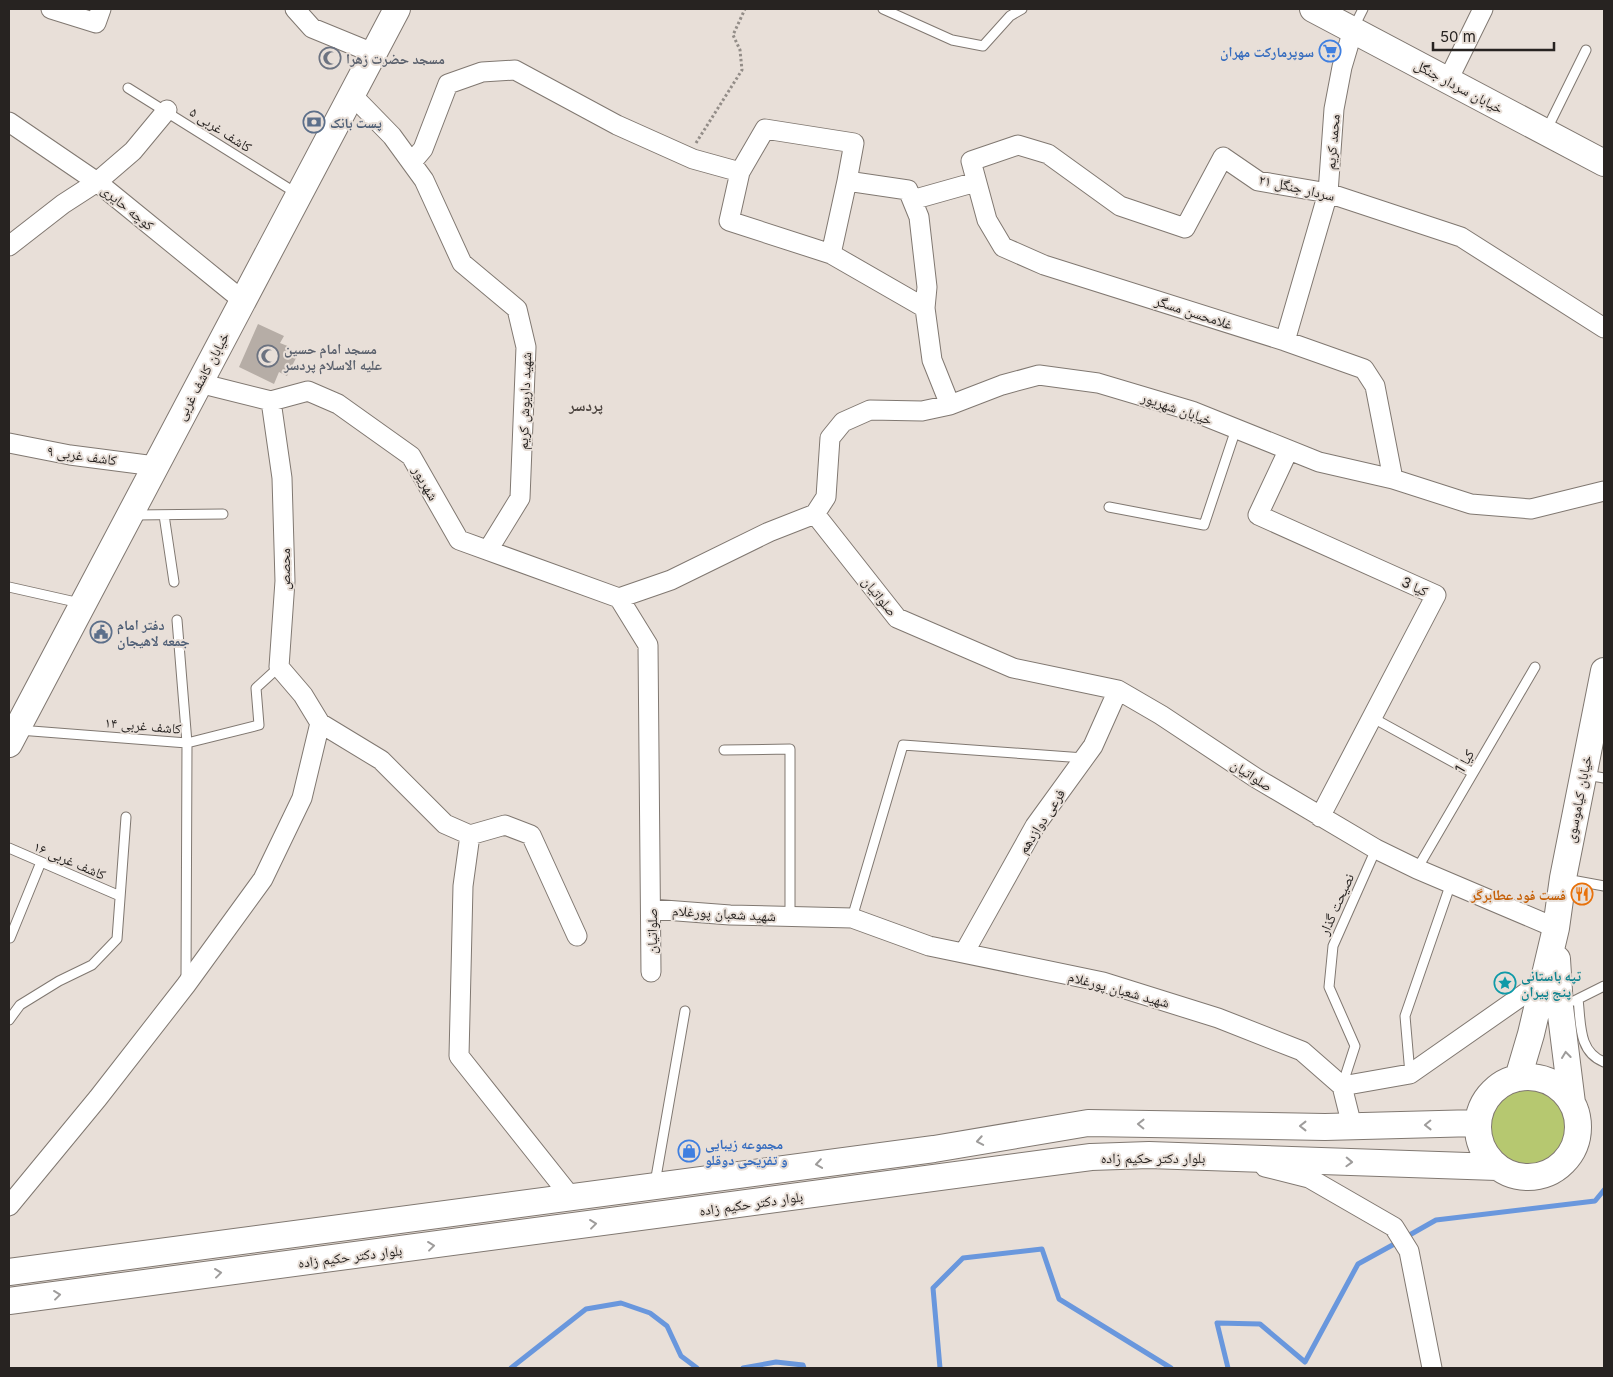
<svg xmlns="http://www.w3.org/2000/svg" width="1613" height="1377" viewBox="0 0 1613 1377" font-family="Inter,'Noto Naskh Arabic',sans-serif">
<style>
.green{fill:#b6c870}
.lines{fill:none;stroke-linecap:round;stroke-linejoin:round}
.stream{stroke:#6997dd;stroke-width:5}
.building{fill:#b6ada6}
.service-casing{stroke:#807871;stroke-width:11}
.minor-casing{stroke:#807871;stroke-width:21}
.secondary-casing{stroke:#807871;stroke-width:28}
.path{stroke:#938d88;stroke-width:3;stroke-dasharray:2.5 2.5;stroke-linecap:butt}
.service{stroke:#fff;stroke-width:9}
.minor{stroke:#fff;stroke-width:19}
.secondary{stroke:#fff;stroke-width:26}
.oneway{stroke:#9e9c9b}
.labels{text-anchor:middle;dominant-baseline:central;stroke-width:4;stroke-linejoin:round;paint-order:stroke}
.shop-label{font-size:14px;font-weight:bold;fill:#366cbe;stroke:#e8dfd8;text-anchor:end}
.worship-label{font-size:14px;font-weight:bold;fill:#5b616d;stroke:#e8dfd8;text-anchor:start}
.street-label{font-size:14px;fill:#272321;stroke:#e8dfd8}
.service-label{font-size:14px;font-weight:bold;fill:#4e5e75;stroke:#e8dfd8;text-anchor:start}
.food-label{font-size:14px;font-weight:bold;fill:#c56008;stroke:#e8dfd8;text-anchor:end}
.culture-label{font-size:14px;font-weight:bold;fill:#0d838f;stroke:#e8dfd8;text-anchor:start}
.neighbourhood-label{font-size:15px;font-weight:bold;fill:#4c443f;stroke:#e8dfd8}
</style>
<rect width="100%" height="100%" fill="#e8dfd8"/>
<path class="green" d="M1484 1127a44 44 0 1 1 88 0a44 44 0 1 1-88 0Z"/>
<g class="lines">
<path class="stream" d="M1406 1237 1436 1220 1595 1201 1604 1190
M511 1368 586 1309 621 1303 650 1313 667 1326 681 1356 697 1368
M743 1368 776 1362 803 1365 804 1368
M940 1368 933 1288 963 1258 1042 1249 1059 1299 1171 1368
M1228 1368 1217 1323 1260 1324 1305 1362 1358 1264 1398 1242"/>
</g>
<path class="building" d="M258 324 284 336 280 343 290 347 287 354 296 358 287 376 279 372 274 384 239 367Z"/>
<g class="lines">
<g class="service-casing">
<path id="service" d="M883 9 952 40 983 46 1010 16 1022 9
M1354 27 1363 9
M128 88 296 193
M1547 129 1586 50
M1109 507 1204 525 1236 429
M135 515 223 514
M164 515 174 582
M9 587 80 603
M177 620 187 743 186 980
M1373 718 1473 773
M19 730 187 743 259 725 256 688 279 667
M724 750 790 749V917
M1586 775 1604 778
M9 848 120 896
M1417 869 1535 667
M1566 879 1604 886
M852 918 903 745 1084 758
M10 938 41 862
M1578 999C1581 1023 1578 1052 1604 1062
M1574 1001 1604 986
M9 1020 20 1005 59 981 92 965 117 939 126 817
M1410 1074 1405 1016 1451 883
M1342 1086 1355 1046 1329 987 1333 946 1376 849
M655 1183 685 1011"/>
</g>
<g class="minor-casing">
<path id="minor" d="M51 9 96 23 101 9
M295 9 312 28 373 53
M1448 80 1483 9
M351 94 392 136 424 180 462 263 517 309 526 347 520 498 488 550
M9 122 97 182 242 300
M412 162 423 149 448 84 482 72 515 70 617 125 693 159 740 172 729 221 831 254 847 181 908 190 919 217 927 287 925 308 932 360 950 405
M740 172 765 129 854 143 847 181
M912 200 976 182
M9 246 63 204 97 182 133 151 167 110
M831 254 925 308
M1285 341 1328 193 1334 109 1342 67 1353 30
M199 383 271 401 308 391 338 404 411 456 459 540 619 598
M271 401 282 478 285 581 279 667 303 695 320 723 381 760 445 824 470 835 505 825 531 835 577 936
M9 443 70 455 155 466
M1288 451 1258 515 1436 595 1320 817
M1393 479 1375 386 1364 369 1285 341 1044 265 1003 247 987 220 971 161 1018 145 1048 154 1120 206 1185 228 1223 157 1258 181 1328 193 1461 237 1604 328
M815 514 826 497 830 438 843 422 870 410 922 411 950 405 1002 385 1039 375 1098 383 1192 411 1319 462 1393 479 1471 504 1531 509 1604 491
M470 835 463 886 459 1056 571 1197
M651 909 730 915 852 918 929 946 1103 982 1218 1018 1302 1051 1342 1086
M964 953 1035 826 1093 746 1118 690
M651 972 648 645 619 598 671 580 769 532 815 514 897 618 1013 668 1118 690 1161 715 1256 778 1376 849 1417 869 1556 928
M1342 1086 1410 1074 1543 981
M1342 1086 1352 1126
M1265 1167 1309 1178 1394 1227 1409 1251 1432 1368
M9 1206 98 1098 186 985 263 879 302 798 320 723"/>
</g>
<g class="secondary-casing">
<path id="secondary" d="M1313 9 1604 163
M9 744 397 9
M1557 959 1560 1007 1572 1103
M1478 1127a50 50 0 1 1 100 0a50 50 0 1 1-100 0Z
M1518 1078 1531 1034 1556 928 1563 878 1604 671
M9 1272 934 1149 1088 1123 1325 1127 1477 1123
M9 1301 1091 1157 1149 1155 1497 1167"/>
</g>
<path class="path" d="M696 143 742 70 740 50 733 35 745 9"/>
<use href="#service" class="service"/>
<use href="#minor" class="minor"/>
<use href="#secondary" class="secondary"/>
</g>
<defs><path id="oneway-chevron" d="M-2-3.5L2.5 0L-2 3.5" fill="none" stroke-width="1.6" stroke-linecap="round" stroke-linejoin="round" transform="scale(1.25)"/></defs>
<g class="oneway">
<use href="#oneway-chevron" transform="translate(1566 1055) rotate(-97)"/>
<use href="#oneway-chevron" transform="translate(1141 1124) rotate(-179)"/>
<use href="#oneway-chevron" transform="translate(1428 1125) rotate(179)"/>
<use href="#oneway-chevron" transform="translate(1303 1126) rotate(-180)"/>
<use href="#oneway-chevron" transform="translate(980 1141) rotate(170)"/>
<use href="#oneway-chevron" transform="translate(1349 1162) rotate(2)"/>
<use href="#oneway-chevron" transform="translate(819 1164) rotate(172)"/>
<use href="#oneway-chevron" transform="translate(593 1224) rotate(-7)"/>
<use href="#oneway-chevron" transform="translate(431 1246) rotate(-7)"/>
<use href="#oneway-chevron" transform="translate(218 1273) rotate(-7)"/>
<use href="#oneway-chevron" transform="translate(57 1295) rotate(-7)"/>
</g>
<defs>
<g id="supermarket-ring" transform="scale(1.125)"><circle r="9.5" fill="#e8dfd8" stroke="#3f7fe0" stroke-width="1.5"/><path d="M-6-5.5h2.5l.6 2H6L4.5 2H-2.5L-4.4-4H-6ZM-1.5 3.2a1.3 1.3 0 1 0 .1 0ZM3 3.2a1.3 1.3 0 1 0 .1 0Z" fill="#3f7fe0"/></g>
<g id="mosque-ring" transform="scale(1.125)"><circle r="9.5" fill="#e8dfd8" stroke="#6b7280" stroke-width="1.5"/><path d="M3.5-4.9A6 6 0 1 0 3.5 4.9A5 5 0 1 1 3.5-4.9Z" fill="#6b7280"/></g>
<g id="bank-ring" transform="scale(1.125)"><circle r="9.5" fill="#e8dfd8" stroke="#5c6f8a" stroke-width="1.5"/><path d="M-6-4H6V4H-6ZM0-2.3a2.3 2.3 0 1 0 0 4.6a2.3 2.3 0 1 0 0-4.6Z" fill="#5c6f8a"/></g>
<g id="civic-ring" transform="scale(1.125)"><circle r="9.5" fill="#e8dfd8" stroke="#5c6f8a" stroke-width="1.5"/><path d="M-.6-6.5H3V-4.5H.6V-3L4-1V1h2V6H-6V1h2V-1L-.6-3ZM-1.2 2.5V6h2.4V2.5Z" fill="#5c6f8a"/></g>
<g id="restaurant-ring" transform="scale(1.125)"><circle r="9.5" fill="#e8dfd8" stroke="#e8710a" stroke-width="1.5"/><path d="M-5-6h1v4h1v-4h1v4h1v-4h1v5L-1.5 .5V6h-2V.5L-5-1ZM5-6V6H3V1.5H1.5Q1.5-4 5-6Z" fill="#e8710a"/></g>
<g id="sight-ring" transform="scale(1.125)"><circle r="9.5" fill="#e8dfd8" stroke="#0f9aa8" stroke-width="1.5"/><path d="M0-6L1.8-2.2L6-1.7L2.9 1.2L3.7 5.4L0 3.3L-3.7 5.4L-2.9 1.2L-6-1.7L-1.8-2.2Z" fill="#0f9aa8"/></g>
<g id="shop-ring" transform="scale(1.125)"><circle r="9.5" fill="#e8dfd8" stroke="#3f7fe0" stroke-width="1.5"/><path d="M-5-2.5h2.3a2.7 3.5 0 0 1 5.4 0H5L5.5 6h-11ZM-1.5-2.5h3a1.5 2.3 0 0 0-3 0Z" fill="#3f7fe0"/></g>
</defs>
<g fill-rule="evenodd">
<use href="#supermarket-ring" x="1330" y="51"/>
<use href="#mosque-ring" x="330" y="58"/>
<use href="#bank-ring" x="314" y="122"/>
<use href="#mosque-ring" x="268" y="356"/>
<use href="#civic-ring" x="101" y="632"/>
<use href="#restaurant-ring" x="1582" y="894"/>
<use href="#sight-ring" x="1505" y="983"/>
<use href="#shop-ring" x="689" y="1151"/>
</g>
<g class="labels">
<g class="shop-label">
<text x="1314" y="51">سوپرمارکت مهران</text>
<text x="705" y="1143" text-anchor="start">مجموعه زیبایی<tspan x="705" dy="16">و تفریحی دوقلو</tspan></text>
</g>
<g class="worship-label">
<text x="346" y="58">مسجد حضرت زهرا</text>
<text x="284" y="348">مسجد امام حسین<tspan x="284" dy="16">علیه الاسلام پردسر</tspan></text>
</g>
<g class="street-label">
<text transform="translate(1459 86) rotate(28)">خیابان سردار جنگل</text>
<text transform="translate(221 129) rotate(33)">کاشف غربی ۵</text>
<text transform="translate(1332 142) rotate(-85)">محمد کریم</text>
<text transform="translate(1297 187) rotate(13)">سردار جنگل ۲۱</text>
<text transform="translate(128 207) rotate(39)">کوچه حایری</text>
<text transform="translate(1194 312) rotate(18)">غلامحسن مسگر</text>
<text transform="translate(202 376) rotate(-62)">خیابان کاشف غربی</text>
<text transform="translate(524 401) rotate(-88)">شهید داریوش کریم</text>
<text transform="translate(1177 408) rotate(19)">خیابان شهریور</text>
<text transform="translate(82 455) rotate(8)">کاشف غربی ۹</text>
<text transform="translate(426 483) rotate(60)">شهریور</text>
<text transform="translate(284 569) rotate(-90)">محصص</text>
<text transform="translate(1415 586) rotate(24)">کیا 3</text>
<text transform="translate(880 596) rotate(51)">صلواتیان</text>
<text transform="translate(143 725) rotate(5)">کاشف غربی ۱۴</text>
<text transform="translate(1464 761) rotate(-60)">کیا 1</text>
<text transform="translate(1252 775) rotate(33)">صلواتیان</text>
<text transform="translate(1578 799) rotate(-79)">خیابان کیاموسوی</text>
<text transform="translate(1041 821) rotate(-57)">فرعی دوازدهم</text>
<text transform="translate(70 860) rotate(23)">کاشف غربی ۱۶</text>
<text transform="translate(1336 904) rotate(-66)">نصیحت گذار</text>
<text transform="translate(724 913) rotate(3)">شهید شعبان پورغلام</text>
<text transform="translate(651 931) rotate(-90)">صلواتیان</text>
<text transform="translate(1119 989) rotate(15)">شهید شعبان پورغلام</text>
<text x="1153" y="1157">بلوار دکتر حکیم زاده</text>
<text transform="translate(751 1203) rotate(-8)">بلوار دکتر حکیم زاده</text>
<text transform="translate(350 1256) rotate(-7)">بلوار دکتر حکیم زاده</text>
</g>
<g class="service-label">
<text x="330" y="122">پست بانک</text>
<text x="117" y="624">دفتر امام<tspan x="117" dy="16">جمعه لاهیجان</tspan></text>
</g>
<g class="food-label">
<text x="1566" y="894">فست فود عطابرگر</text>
</g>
<g class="culture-label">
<text x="1521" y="975">تپه باستانی<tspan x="1521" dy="16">پنج پیران</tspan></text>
</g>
<g class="neighbourhood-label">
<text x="586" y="405">پردسر</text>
</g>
</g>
<rect width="1613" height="1377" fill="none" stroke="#272321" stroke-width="20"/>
<path d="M1433 42v8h121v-8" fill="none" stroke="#272321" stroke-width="2.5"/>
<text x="1440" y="42" font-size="15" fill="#272321" stroke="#e8dfd8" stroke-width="4" paint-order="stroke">50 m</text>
</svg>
